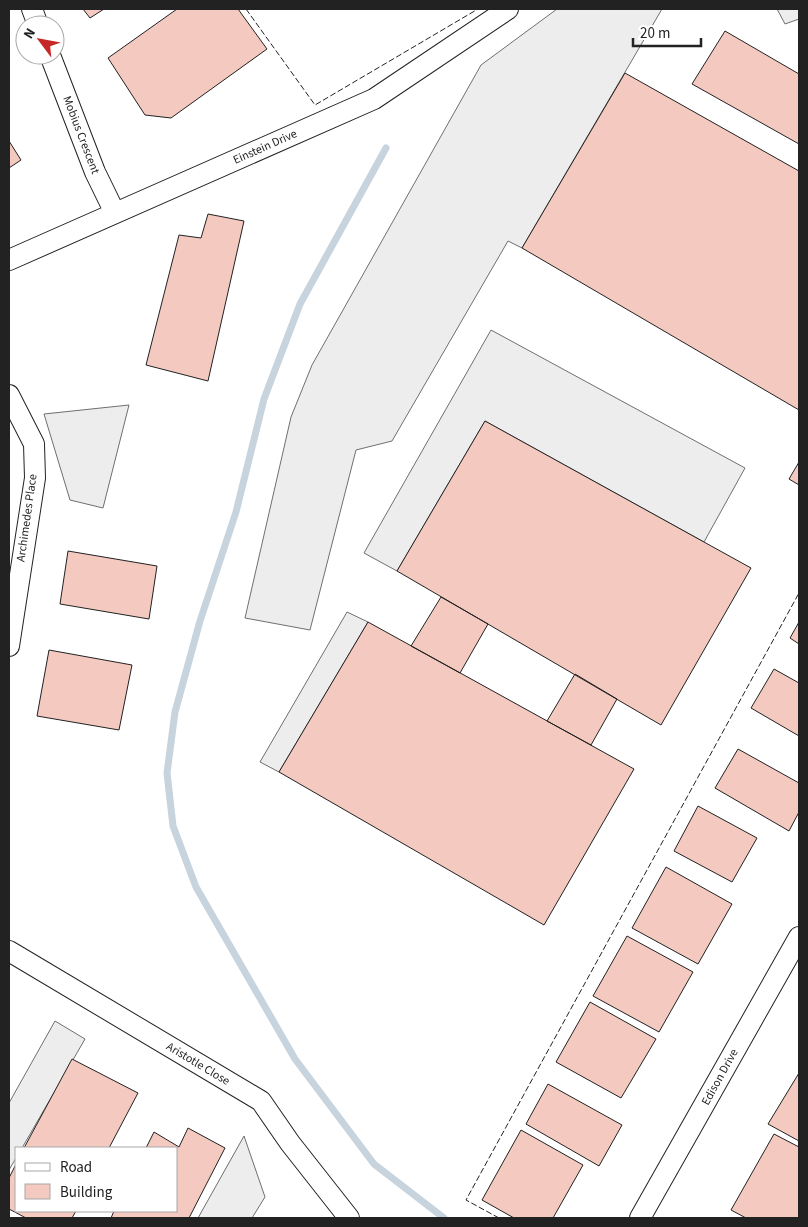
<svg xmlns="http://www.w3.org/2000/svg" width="808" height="1227" viewBox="0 0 808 1227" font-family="'Source Sans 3',sans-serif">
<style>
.parking{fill:#ededed;stroke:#6f6f6f}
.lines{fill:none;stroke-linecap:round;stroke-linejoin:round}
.stream{stroke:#c7d3dd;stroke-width:7}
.building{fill:#f3c9c0;stroke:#222}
.minor-casing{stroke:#222;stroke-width:22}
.minor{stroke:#fff;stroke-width:20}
.fence{stroke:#222;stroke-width:1;stroke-dasharray:6 2.5;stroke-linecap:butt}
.labels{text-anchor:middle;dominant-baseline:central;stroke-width:4;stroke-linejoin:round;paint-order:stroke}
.street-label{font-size:12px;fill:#222;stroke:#fff}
</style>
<rect width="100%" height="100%" fill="#fff"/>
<path class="parking" d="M557 9H662L522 248 508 241 392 441 356 450 310 630 245 618 291 417 312 365 481 65Z
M777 9H799V19L785 24Z
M491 330 745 468 704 542 485 421 397 571 364 553Z
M129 405 103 508 70 500 44 414Z
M347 612 368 622 279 772 260 762Z
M55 1021 85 1039 22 1148H16V1158L9 1170V1103Z
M244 1136 265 1197 252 1218H198Z"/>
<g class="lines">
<path class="stream" d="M386 148 300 304 264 399 236 512 200 621 175 712 167 773 173 826 196 887 295 1059 374 1164 444 1218"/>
</g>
<path class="building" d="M83 9H104L90 18Z
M177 9H238L267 49 171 118 145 115 108 58Z
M725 31 799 74V144L692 84Z
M625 73 799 171V410L522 248Z
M9 141 21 160 9 168Z
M208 214 244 221 208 381 146 365 179 235 201 238Z
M485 421 751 568 661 725 397 571Z
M799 462V485L789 479Z
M68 551 157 566 149 619 60 604Z
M441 597 488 624 460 673 411 646Z
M368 622 634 769 544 925 279 772Z
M799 622V644L790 638Z
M49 650 132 665 119 730 37 716Z
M774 669 799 683V736L751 708Z
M575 674 617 699 591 745 547 721Z
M738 749 799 783V812L789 831 715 788Z
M698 806 757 838 732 882 674 851Z
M666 867 732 904 698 964 632 928Z
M627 936 693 972 659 1032 593 996Z
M590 1002 656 1039 621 1098 556 1062Z
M72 1059 138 1093 109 1148H24Z
M799 1073V1141L768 1124Z
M548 1084 622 1125 599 1166 526 1124Z
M188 1128 225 1148 189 1218H111L114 1211H176V1148H146L154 1132 179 1147Z
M521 1130 583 1165 553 1218H514L482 1200Z
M774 1134 799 1147V1218H746L731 1210Z
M16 1164V1211H76L72 1218H26L9 1209V1178Z"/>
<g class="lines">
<g class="minor-casing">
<path id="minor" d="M32 9 38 25
M50 55 95 172 115 213
M9 260 374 99 508 9
M9 395 34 444 35 478 9 646
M9 951 261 1101 290 1143 349 1218
M640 1218 799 937"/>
</g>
<use href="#minor" class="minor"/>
<path class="fence" d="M246 9 315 105 478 9
M499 1218 466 1200 799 593"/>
</g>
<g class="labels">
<g class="street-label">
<text transform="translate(81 135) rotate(69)">Mobius Crescent</text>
<text transform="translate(265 147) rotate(-24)">Einstein Drive</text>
<text transform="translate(27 518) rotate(-82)">Archimedes Place</text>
<text transform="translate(198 1064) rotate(31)">Aristotle Close</text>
<text transform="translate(720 1077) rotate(-61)">Edison Drive</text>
</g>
</g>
<rect width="808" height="1227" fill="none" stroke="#222222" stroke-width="20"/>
<rect x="15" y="1147" width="162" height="65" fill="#ffffff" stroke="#a7a7a7"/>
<rect x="25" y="1163" width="25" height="8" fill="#ffffff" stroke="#a7a7a7"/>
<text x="60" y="1172" font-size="15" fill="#222222">Road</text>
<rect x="25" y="1184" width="25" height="15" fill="#f3c9c0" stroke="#a7a7a7"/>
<text x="60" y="1197" font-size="15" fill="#222222">Building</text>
<g transform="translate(40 40) rotate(302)"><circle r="24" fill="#ffffff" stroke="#a7a7a7"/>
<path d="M0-4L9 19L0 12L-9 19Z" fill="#c62828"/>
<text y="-8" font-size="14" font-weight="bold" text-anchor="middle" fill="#222222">N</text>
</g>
<path d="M633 38v8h68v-8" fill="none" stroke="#222222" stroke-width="2.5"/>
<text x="640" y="38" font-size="15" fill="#222222" stroke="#ffffff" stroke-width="4" paint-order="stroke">20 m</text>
</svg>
